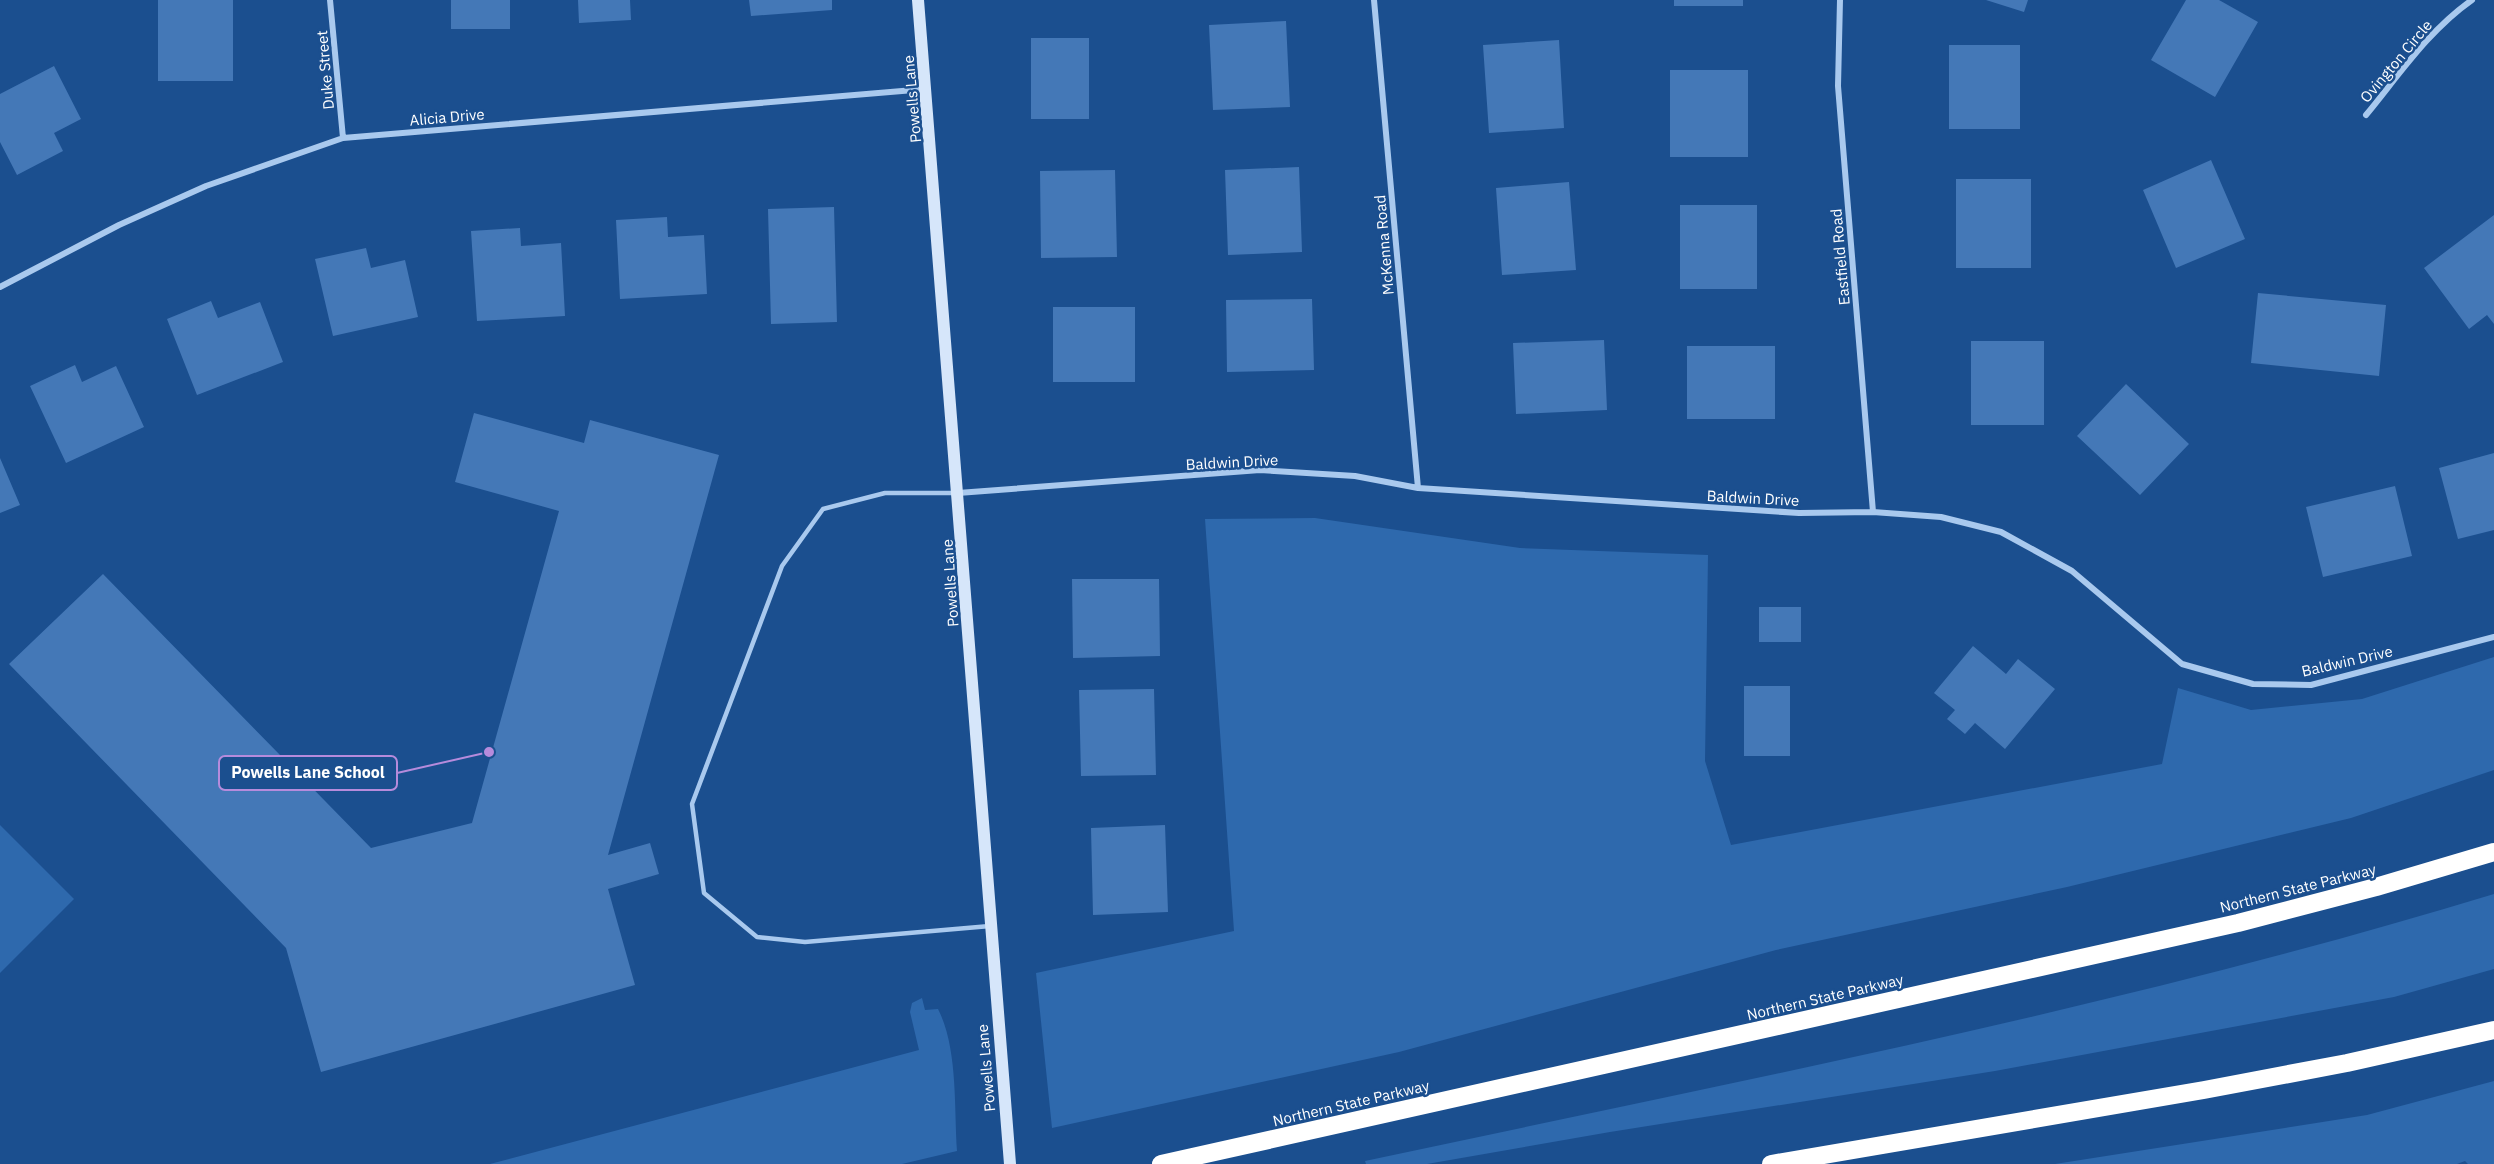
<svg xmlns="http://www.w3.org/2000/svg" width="2494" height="1164" viewBox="0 0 2494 1164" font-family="'IBM Plex Sans',sans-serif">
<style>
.green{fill:#2e69ad}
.building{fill:#4478b7}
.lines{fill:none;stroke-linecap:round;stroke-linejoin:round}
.lane{stroke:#a9c9ee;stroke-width:4.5}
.street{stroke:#a9c9ee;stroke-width:6}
.secondary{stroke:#d6e6fa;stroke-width:12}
.highway{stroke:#fff;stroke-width:18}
.labels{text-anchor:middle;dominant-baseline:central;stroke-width:5;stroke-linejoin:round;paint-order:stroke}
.street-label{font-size:15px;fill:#fff;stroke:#1b4f8f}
.leader{fill:none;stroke:#b68bdc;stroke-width:2}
.callout-dot{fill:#b68bdc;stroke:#1b4f8f;stroke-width:2}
.callout{fill:#1b4f8f;stroke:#b68bdc;stroke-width:2}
.callout-label{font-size:16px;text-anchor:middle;font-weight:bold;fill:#fff}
</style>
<rect width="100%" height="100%" fill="#1b4f8f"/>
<path class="green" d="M1315 518 1520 548 1708 555 1705 761 1731 845 2162 764 2178 688 2251 710 2362 699 2494 657V770L2351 818 2067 887 1776 950 1399 1052 1052 1128 1036 973 1234 931 1205 519Z
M0 825 74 899 0 973Z
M2494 894V969L2394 997 1995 1071 1610 1132 1427 1164H1366L1365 1161C1743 1080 2124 1007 2494 894Z
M922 998 925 1010 938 1009C958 1048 954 1107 957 1151L902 1164H490L919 1050 910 1012 912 1003Z
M2494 1081V1164H2468L2465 1161 2457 1164H2055L2367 1115Z"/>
<path class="building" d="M158 0H233V81H158Z
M451 0H510V29H451Z
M578 0H630L631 20 579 23Z
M749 0H832V10L751 16Z
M1674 0H1743V6H1674Z
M1986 0H2028L2024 12Z
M2186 0H2219L2258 22 2215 97 2151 60Z
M1286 21 1290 107 1213 110 1209 25Z
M1031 38H1089V119H1031Z
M1559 40 1564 128 1489 133 1483 45Z
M1949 45H2020V129H1949Z
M54 66 81 119 54 133 63 151 17 175 0 142V94Z
M1670 70H1748V157H1670Z
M2211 160 2245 239 2176 268 2143 190Z
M1299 167 1302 252 1228 255 1225 170Z
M1115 170 1117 257 1041 258 1040 171Z
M1956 179H2031V268H1956Z
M1569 182 1576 270 1502 275 1496 188Z
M1680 205H1757V289H1680Z
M834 207 837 322 771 324 768 209Z
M2494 215V324L2487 315 2469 329 2424 268Z
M667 217 668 237 704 235 707 294 620 299 616 220Z
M520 228 521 246 561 243 565 316 477 321 471 231Z
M366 248 371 268 405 260 418 317 333 336 315 259Z
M2258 293 2386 305 2379 376 2251 363Z
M1312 299 1314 370 1227 372 1226 300Z
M211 301 218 318 260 302 283 362 197 395 167 319Z
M1053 307H1135V382H1053Z
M1604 340 1607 410 1516 414 1513 343Z
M1971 341H2044V425H1971Z
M1687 346H1775V419H1687Z
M75 365 82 382 116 366 144 427 66 463 30 386Z
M2126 384 2189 444 2140 495 2077 436Z
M474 413 584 443 590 420 719 455 608 855 650 843 659 874 608 889 635 985 321 1072 286 948 9 664 103 574 371 848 472 823 559 511 455 482Z
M2494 453V530L2458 539 2439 468Z
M0 458 20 505 0 513Z
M2395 486 2412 556 2323 577 2306 507Z
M1072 579H1159L1160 656 1073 658Z
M1759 607H1801V642H1759Z
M1973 646 2006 674 2018 659 2055 689 2005 749 1975 723 1965 734 1947 719 1955 710 1934 693Z
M1744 686H1790V756H1744Z
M1154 689 1156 775 1081 776 1079 690Z
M1165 825 1168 912 1093 915 1091 828Z"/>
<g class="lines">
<path class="lane" d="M955 493H885L823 509 782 566 692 804 704 893 757 937 805 942 990 926"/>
<path class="street" d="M330 0 343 138
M1374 0 1418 488
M1840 0 1838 86 1873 512
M2366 115C2399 75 2429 30 2472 0
M0 287 119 225 206 186 343 138 926 89
M958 493 1260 470 1355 476 1418 488 1799 513 1873 512 1941 517 2001 532 2072 571 2182 664 2253 684 2311 685 2494 637"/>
<path class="secondary" d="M918 0 1010 1164"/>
<path class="highway" d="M1161 1164 2238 923 2376 887 2494 852
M1771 1164 2204 1090 2347 1063 2494 1030"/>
</g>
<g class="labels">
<g class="street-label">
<text transform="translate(2396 61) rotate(-50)">Ovington Circle</text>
<text transform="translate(325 70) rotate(-95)">Duke Street</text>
<text transform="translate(912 99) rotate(-95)">Powells Lane</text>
<text transform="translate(447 117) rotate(-5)">Alicia Drive</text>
<text transform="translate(1384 245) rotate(-95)">McKenna Road</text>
<text transform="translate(1840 257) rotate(-95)">Eastfield Road</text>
<text transform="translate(1232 462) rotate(-3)">Baldwin Drive</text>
<text transform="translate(1753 498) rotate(3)">Baldwin Drive</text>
<text transform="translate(950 583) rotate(-94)">Powells Lane</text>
<text transform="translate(2347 661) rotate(-13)">Baldwin Drive</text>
<text transform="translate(2298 888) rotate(-14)">Northern State Parkway</text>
<text transform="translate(1825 997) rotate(-13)">Northern State Parkway</text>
<text transform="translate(986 1068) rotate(-95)">Powells Lane</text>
<text transform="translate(1351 1103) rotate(-13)">Northern State Parkway</text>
</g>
</g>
<path class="leader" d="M489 752L397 773"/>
<circle class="callout-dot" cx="489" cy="752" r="6"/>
<rect class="callout" x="219" y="756" width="178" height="34" rx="6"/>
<g class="callout-label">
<text x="308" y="778">Powells Lane School</text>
</g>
</svg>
